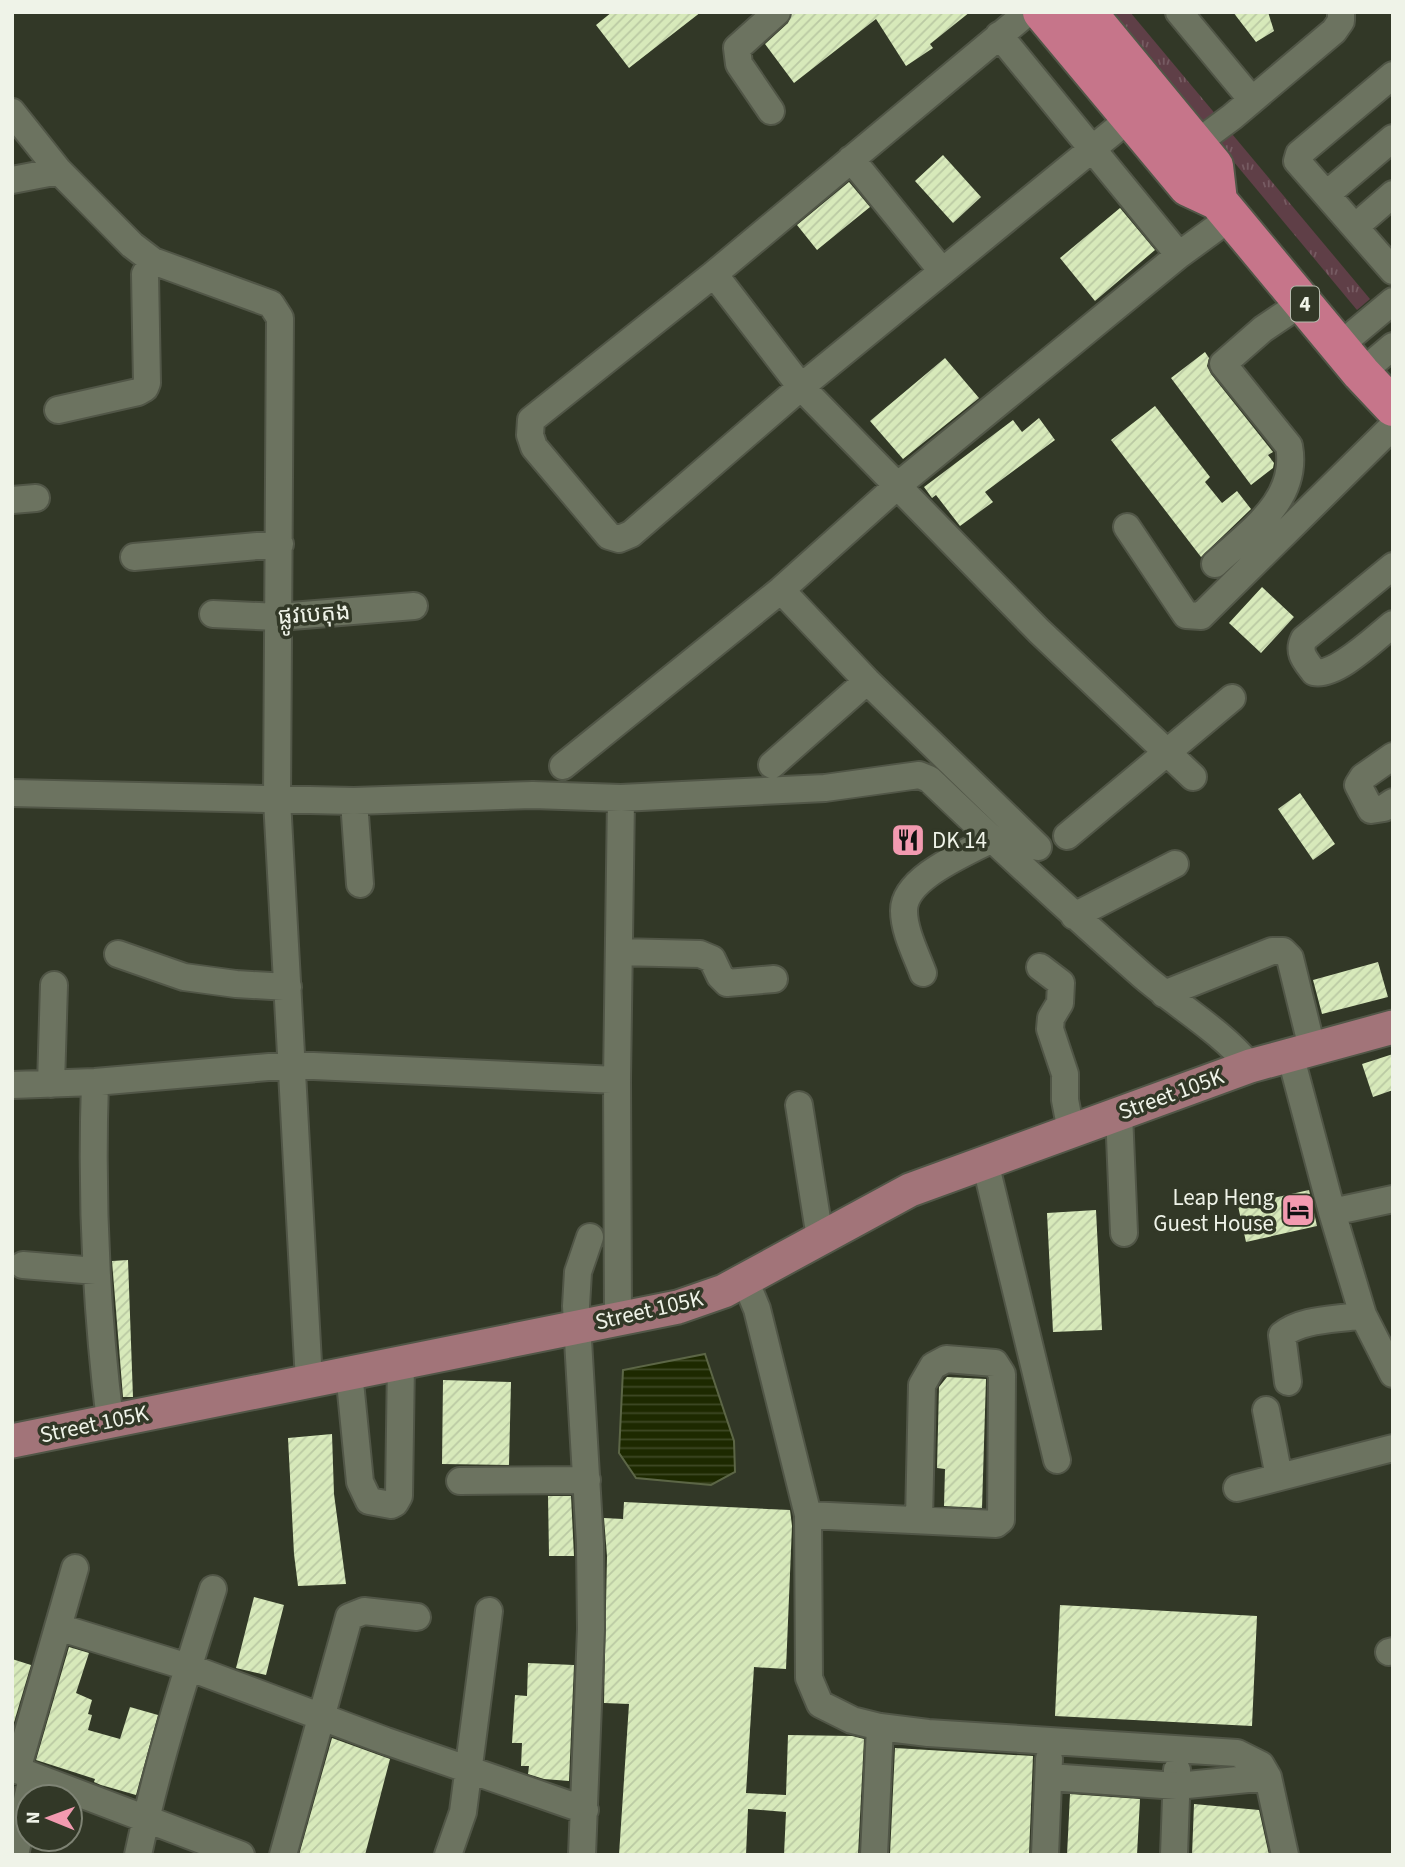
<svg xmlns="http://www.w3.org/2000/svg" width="1405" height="1867" viewBox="0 0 1405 1867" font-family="'Source Sans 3','Noto Sans Khmer',sans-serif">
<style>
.grass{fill:url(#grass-tufts)}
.water{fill:url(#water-rules);stroke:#5c6646;stroke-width:2}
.building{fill:url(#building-hatch)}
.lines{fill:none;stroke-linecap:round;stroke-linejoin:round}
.minor-casing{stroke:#515647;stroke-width:30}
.major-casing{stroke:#515647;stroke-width:37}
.highway-casing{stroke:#515647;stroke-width:42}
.minor{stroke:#6c7360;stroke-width:26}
.major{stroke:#a27479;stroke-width:33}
.highway{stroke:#c6758a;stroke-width:38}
.labels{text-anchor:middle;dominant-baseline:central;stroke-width:7;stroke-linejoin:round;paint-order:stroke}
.shield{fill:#323827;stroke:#b6bbae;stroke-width:2}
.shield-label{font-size:21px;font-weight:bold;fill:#eff3e8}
.street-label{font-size:23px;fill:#eff3e8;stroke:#323827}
.poi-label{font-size:23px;fill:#eff3e8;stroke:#323827;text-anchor:start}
</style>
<defs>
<pattern id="grass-tufts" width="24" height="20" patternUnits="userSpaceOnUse" patternTransform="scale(1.75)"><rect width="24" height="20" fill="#5f3f47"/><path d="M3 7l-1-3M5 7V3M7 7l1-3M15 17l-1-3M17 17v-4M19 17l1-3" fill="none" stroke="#765b62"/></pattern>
<pattern id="water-rules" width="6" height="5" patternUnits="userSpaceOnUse" patternTransform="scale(1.75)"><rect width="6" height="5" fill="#1d2900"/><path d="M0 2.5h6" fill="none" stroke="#3e4825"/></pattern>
<pattern id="building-hatch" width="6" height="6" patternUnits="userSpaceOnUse" patternTransform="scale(1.75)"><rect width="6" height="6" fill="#d7e9ba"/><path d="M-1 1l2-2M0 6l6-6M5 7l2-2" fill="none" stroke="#bac9a3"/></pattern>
</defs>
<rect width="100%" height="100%" fill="#323827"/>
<path class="grass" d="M1109 12H1130L1370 299 1357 310Z"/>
<path class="water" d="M705 1354 734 1441 735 1472 711 1485 636 1478 619 1453 623 1370Z"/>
<path class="building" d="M612 12H701L629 68 596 25Z
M792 12H970L930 44 933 48 906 66 876 19 794 83 765 44 788 23Z
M1233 12H1268L1274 31 1256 42Z
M943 155 981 197 953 223 915 181Z
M849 182 870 207 817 250 797 225Z
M1120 208 1155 250 1095 301 1060 258Z
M1205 352 1209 358 1207 366 1211 374 1273 452 1268 455 1274 463 1273 468 1251 485 1171 378Z
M945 358 979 398 903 459 870 421Z
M1155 406 1210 477 1205 482 1222 503 1237 491 1251 509 1201 557 1111 440Z
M1039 418 1055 440 985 492 993 502 960 526 936 495 932 498 924 487 1013 420 1022 432Z
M1262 587 1294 617 1261 653 1229 623Z
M1300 793 1335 844 1313 860 1278 809Z
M1378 962 1388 997 1322 1014 1313 980Z
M1393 1054V1090L1373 1097 1362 1064Z
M1309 1190 1317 1226 1246 1242 1238 1206Z
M1096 1210 1102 1330 1053 1332 1047 1213Z
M128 1260 133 1397H123L112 1261Z
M947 1377 986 1379 982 1508 944 1506 945 1469 937 1468 939 1387Z
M443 1380 511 1382 509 1465 442 1464Z
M332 1434 334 1494 346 1584 298 1586 294 1554 288 1438Z
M548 1496H571L574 1556H549Z
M624 1502 790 1510 792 1526 786 1669 754 1667 746 1793 786 1795 788 1735 852 1736 864 1739 858 1855H784L786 1812 748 1809 746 1855H619L629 1704 604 1703 607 1556 604 1518 623 1519Z
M254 1597 284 1605 266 1675 236 1668Z
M1060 1605 1257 1616 1252 1726 1055 1716Z
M69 1647 89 1653 76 1693 92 1700 88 1714 92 1715 88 1730 120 1739 130 1707 158 1715 136 1795 101 1785 94 1782 95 1779 36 1760Z
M12 1659 31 1665 12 1729Z
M528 1663 574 1665 569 1781 544 1779 528 1774 529 1766H521L522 1743H512L515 1695 527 1696Z
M332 1738 390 1759 365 1855H299Z
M895 1748 1033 1756 1029 1855H890Z
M1070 1794 1140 1799 1137 1855H1067Z
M1194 1804 1259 1810 1269 1855H1192Z"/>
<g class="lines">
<g class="minor-casing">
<path id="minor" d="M1028 12 714 274 531 420 530 435 534 447 609 536 619 539 631 534 801 387 1130 118
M1179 12 1252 100
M999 35 1179 255
M1393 75 1299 154 1297 161 1393 271
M771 111 739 64 737 48 777 12
M12 112 59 171 132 245 153 261 271 304 280 318 277 800 309 1381
M1197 143 1232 117 1334 31 1341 21V12
M851 159 942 271
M12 180 59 171
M1327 194 1393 138
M1355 227 1393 194
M714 274 801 387 1039 631 1193 777
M1339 346 1393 301
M1361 373 1393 346
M58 410 138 392 145 388 147 383 145 274 153 261
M12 500 36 498
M1127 527 1186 615 1201 616 1393 426
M134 557 280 544
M1215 564C1249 532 1299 500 1289 446L1223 364 1263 329 1303 302
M1393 566 1304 639C1297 653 1306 661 1314 672 1336 677 1375 638 1393 624
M781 590 867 681 1038 847
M213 614 279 617 414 606
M1393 756 1363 777 1358 785 1371 810 1384 808 1393 802
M772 765 867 681
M563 766 781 590 896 487 1179 255 1231 217
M12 793 354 801 533 795 621 798 825 788 919 775 929 779C999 846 1070 912 1143 976 1178 1006 1220 1030 1250 1066
M354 801 360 884
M1067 836 1232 698
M1074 916 1175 864
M619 952 700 954 712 959 720 976 727 983 774 979
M118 954 184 977 236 984 288 987
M1040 967 1061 983 1060 1003 1051 1018 1050 1029 1065 1074V1100L1071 1131
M923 973C916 954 904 931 904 911 903 878 966 853 992 839
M1164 994 1272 951H1283L1290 958 1312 1048
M1290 1054 1332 1212 1363 1315 1393 1374
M95 1082C91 1196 96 1308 110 1421
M51 1084 54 985
M12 1085 95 1082 292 1065 617 1080
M799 1105 820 1238
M1119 1113 1124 1233
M985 1162 1057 1460
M1332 1212 1393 1199
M23 1265 96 1271
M745 1280 757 1309 808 1515 809 1678 820 1704 852 1720 880 1727 928 1733 1237 1753 1261 1765 1268 1777 1285 1855
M618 1318 617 1080 621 798
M349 1372 360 1482 369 1501 391 1505 395 1503 399 1496 401 1362
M1288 1382 1282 1335C1302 1318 1338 1320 1363 1315
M1266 1410 1279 1477
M460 1481 587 1480
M1237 1488 1393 1448
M808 1515 996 1524 1001 1520 1002 1374 995 1363 946 1359 933 1366 922 1385 919 1520
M58 1627 188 1667 386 1741 585 1810
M1389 1652 1393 1651
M12 1768 241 1855
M17 1770 75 1568
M1049 1777 1177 1786 1268 1777
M15 1855 32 1777
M138 1855C157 1765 185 1677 213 1589
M283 1855 349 1617 364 1611 417 1617
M448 1855 463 1812 489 1611
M582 1855 591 1629 590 1544 576 1306 578 1272 590 1237
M874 1855 880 1727
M1045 1855 1049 1759
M1174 1855 1177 1770"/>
</g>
<g class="major-casing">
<path id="major" d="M12 1441 678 1307 724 1291 910 1190 1250 1066 1393 1027"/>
</g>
<g class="highway-casing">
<path id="highway" d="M1042 12 1188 187 1218 201 1361 373 1393 407
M1087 12 1214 166 1218 201"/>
</g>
<use href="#minor" class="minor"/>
<use href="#major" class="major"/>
<use href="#highway" class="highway"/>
</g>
<defs>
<g id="restaurant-square" transform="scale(1.75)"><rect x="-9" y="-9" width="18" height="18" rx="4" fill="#f29ab0" stroke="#323827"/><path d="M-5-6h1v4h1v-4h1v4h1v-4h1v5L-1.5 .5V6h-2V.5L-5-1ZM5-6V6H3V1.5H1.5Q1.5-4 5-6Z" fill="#111"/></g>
<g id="hotel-square" transform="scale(1.75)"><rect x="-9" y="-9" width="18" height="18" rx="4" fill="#f29ab0" stroke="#323827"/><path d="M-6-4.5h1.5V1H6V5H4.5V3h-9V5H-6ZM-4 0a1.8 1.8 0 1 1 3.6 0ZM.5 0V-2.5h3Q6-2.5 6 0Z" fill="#111"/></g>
</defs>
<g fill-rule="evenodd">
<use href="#restaurant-square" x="908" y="840"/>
<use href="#hotel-square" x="1298" y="1210"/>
</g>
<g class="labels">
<rect class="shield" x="1291" y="286.5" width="28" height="35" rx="5"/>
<g class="shield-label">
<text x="1305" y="304">4</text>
</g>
<g class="street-label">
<text transform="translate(314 614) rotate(-4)">ផ្លូវបេតុង</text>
<text transform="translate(1171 1094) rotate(-20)">Street 105K</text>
<text transform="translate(649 1310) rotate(-13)">Street 105K</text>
<text transform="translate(94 1424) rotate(-12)">Street 105K</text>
</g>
<g class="poi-label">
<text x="932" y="840">DK 14</text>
<text x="1274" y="1197" text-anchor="end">Leap Heng<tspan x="1274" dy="26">Guest House</tspan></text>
</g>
</g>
<rect width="1405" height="1867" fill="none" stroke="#eff3e8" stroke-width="28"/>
<g transform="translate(49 1818) rotate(271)"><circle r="33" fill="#323827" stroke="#7e8374" stroke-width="2"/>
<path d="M0-5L12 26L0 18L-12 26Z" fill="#f29ab0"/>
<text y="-10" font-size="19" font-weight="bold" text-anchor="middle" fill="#eff3e8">N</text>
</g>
</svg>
